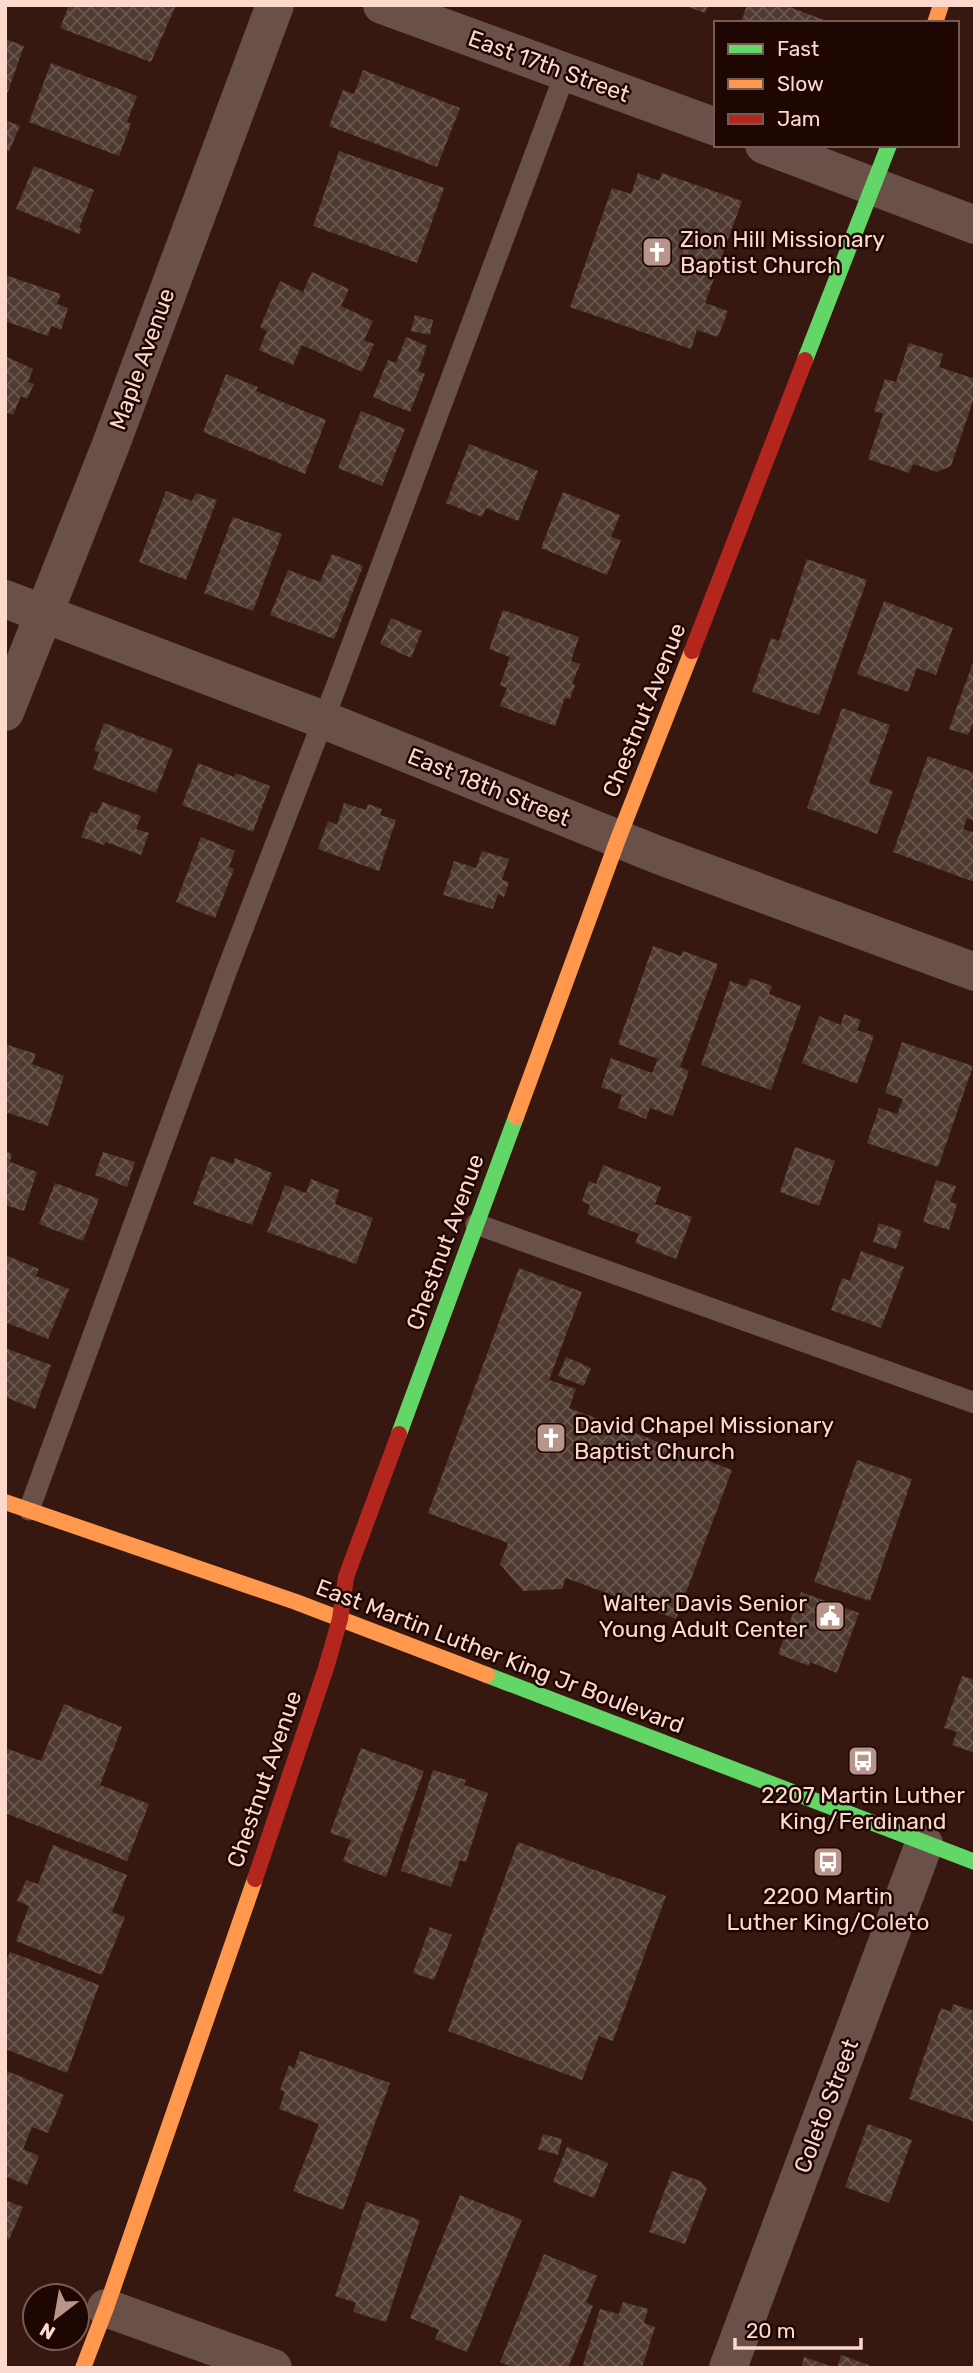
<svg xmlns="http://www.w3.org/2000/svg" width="980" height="2373" viewBox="0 0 980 2373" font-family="Rubik,sans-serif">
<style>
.building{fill:url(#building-cross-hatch)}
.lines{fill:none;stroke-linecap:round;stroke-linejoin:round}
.lane{stroke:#695049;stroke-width:21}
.street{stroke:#695049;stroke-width:38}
.fast{stroke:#63d668;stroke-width:16}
.slow{stroke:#ff974d;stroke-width:16}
.jam{stroke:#b3261e;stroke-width:16}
.labels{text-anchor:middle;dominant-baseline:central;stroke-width:5;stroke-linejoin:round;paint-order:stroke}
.street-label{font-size:23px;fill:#fdd8cc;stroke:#1e0602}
.poi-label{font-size:23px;fill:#fdd8cc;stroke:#1e0602;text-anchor:start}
</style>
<defs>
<pattern id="building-cross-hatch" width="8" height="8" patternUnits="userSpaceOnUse" patternTransform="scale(1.75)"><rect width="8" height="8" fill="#4f3a31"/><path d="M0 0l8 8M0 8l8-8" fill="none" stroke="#69564e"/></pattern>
</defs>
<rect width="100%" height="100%" fill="#371810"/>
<path class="building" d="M69 5H176L151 62 60 28Z
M683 5H708L705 13Z
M747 5H784L832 23H741Z
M5 39 24 46 6 97H5Z
M51 63 137 96 127 122 131 124 119 156 29 122Z
M363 70 460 108 437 167 329 126 343 90 354 94Z
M5 120 20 126 9 151 5 150Z
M339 151 444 188 417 263 313 226Z
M34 166 94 190 79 228 82 229 79 234 16 209Z
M638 173 659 181 662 173 742 201 705 303 728 311 718 337 697 330 691 349 570 307 612 188 631 194Z
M312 272 349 289 341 306 373 321 364 340 374 344 362 372 302 345 293 365 259 350 267 331 260 327 280 281 303 292Z
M5 275 61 294 57 304 68 308 61 330 51 326 48 336 5 321Z
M415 315 433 320 430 335 411 331Z
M406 337 427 346 418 371 425 374 410 412 373 397 388 360 396 363Z
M909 343 943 354 939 367 975 379V395L951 466 937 472 913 464 909 473 868 459 883 414 874 411 885 379 896 382Z
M5 356 33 369 28 382 34 384 27 399 21 396 13 415 5 412Z
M226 374 258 387 256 391 326 420 305 474 203 432Z
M361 411 405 429 382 486 338 468Z
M469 444 538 471 518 521 486 508 482 517 446 503Z
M166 491 192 501 196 493 217 500 186 580 139 562Z
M563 492 620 515 611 537 621 540 607 575 541 548Z
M233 517 282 534 253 611 204 593Z
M332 554 363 566 334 639 270 615 288 570 320 582Z
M807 559 867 580 819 715 752 692 771 638 779 641Z
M884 601 953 628 936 675 917 668 908 692 857 674Z
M503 610 579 637 571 661 580 664 572 684 575 685 570 699 565 698 555 726 500 706 507 688 500 685 510 657 489 649Z
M391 618 422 631 411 658 380 644Z
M974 660 975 720 968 735 949 729Z
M842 708 890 725 869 783 893 791 877 834 807 808Z
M104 723 173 749 156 793 93 769 99 753 94 750Z
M928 756 975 773V821L967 818 963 829 975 833 974 882 893 852Z
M198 763 234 777 236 773 270 786 253 832 182 805Z
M102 802 141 816 136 829 149 833 141 855 106 842 104 845 81 837 91 811 97 814Z
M344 803 366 810 368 804 382 809 380 815 396 820 379 871 318 849 328 821 337 825Z
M201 837 235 851 229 867 234 869 215 918 176 902Z
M482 851 509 859 502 880 509 882 504 897 498 894 493 909 443 895 454 861 476 868Z
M653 946 681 956 683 951 718 964 680 1067 689 1071 673 1116 650 1108 646 1119 618 1108 622 1095 601 1087 611 1058 652 1073 658 1059 618 1044Z
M750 978 772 986 769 994 801 1006 771 1090 701 1065 730 981 747 987Z
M844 1014 861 1020 857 1030 874 1036 857 1084 802 1063 819 1016 841 1025Z
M902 1042 973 1066 938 1167 867 1143 879 1108 897 1114 903 1099 885 1093Z
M5 1044 36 1054 32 1064 64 1076 48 1126 5 1112Z
M795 1147 835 1161 819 1206 780 1192Z
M5 1151 12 1154 10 1162 37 1172 24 1211 5 1205Z
M103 1152 135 1162 127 1187 95 1175Z
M211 1156 233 1164 235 1158 272 1173 252 1225 193 1204Z
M603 1165 661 1187 655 1204 692 1217 676 1259 635 1243 639 1234 587 1214 590 1205 582 1201 589 1181 596 1184Z
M311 1179 339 1190 335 1204 373 1218 356 1264 267 1232 285 1185 306 1193Z
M936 1180 956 1186 950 1202 957 1204 949 1230 923 1222Z
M55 1183 99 1199 83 1241 39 1224Z
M879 1223 902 1231 896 1249 873 1242Z
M861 1251 904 1267 881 1328 831 1310 842 1278 850 1281Z
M5 1255 39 1269 36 1276 69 1289 48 1339 5 1322Z
M519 1268 582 1292 549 1380 576 1389 569 1408 732 1470 676 1619 566 1578 562 1589 523 1591 500 1564 508 1543 428 1513Z
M5 1348 51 1365 35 1409 5 1397Z
M566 1357 591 1368 584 1386 558 1376Z
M857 1460 912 1479 870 1601 814 1582Z
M801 1592 859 1613 837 1673 810 1662 809 1666 778 1654Z
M962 1676 975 1680V1753L952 1745 957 1732 944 1728Z
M64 1704 122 1727 100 1785 149 1804 127 1861 5 1813V1748L41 1761Z
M361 1748 424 1771 386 1877 343 1861 351 1840 330 1833Z
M433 1770 466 1780 464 1785 488 1793 466 1862 460 1860 451 1887 401 1871Z
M518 1842 666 1896 613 2041 599 2036 582 2080 448 2031Z
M53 1845 127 1875 112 1912 125 1917 102 1975 16 1941 29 1906 17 1901 26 1880 38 1884Z
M430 1927 452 1935 434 1980 413 1973Z
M10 1952 99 1985 67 2073 5 2049 7 2022 5 2021V1964Z
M953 2004 975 2011V2122L909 2099 941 2008 951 2012Z
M300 2051 390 2083 343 2210 293 2191 319 2124 279 2109 285 2092 280 2090 289 2065 294 2068Z
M5 2070 64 2095 48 2133 32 2127 23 2149 39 2156 27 2185 5 2176Z
M868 2124 912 2140 889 2203 845 2187Z
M543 2134 562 2139 558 2155 538 2149Z
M567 2147 608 2163 594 2198 553 2182Z
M672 2171 700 2181 707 2188 685 2244 649 2232Z
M460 2195 522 2220 467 2352 435 2339 439 2330 410 2318Z
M5 2200 23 2207 9 2240 5 2238Z
M366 2202 420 2220 386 2322 353 2312 356 2303 335 2296Z
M544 2254 597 2276 586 2302 593 2306 568 2368H514L500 2362Z
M623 2302 648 2309 644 2323 655 2327 642 2368H582L600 2309 619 2314Z
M841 2355 869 2365 868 2368H837Z
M804 2357 833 2367V2368H801Z"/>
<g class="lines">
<path class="lane" d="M476 1224 975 1403
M29 1510 227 970 336 687 566 71"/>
<path class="street" d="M382 5 716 127
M764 145 975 225
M5 599 324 720 658 855 975 972
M5 712 110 447 275 5
M106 2308 273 2368
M728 2368 924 1844"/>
<path class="fast" d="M805 360 889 145
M399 1434 516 1117
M487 1675 975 1862"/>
<path class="slow" d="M935 23 941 5
M516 1117 618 839 692 651
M5 1502 296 1602 487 1675
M83 2368 106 2308 255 1879"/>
<path class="jam" d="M692 651 805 360
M255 1879 326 1668 340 1619 346 1577 399 1434"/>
</g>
<defs>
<g id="church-square" transform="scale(1.575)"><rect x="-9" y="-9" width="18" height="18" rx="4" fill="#b8958a" stroke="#1e0602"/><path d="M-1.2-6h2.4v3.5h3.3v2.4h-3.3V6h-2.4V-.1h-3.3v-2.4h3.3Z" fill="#fff"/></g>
<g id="civic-square" transform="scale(1.575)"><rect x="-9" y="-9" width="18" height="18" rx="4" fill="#b8958a" stroke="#1e0602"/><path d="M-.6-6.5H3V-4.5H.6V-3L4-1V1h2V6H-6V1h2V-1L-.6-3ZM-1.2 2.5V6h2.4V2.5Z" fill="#fff"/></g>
<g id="bus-square" transform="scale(1.575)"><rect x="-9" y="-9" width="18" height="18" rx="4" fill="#b8958a" stroke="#1e0602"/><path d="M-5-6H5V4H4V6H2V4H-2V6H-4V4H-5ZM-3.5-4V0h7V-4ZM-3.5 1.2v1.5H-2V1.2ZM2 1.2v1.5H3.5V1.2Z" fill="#fff"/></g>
</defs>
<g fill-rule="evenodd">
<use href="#church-square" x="657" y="252"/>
<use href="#church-square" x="551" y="1438"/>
<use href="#civic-square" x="830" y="1616"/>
<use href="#bus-square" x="863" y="1761"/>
<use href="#bus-square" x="828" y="1862"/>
</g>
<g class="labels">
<g class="street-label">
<text transform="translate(549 66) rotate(20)">East 17th Street</text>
<text transform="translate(142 359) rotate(-70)">Maple Avenue</text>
<text transform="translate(644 710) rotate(-68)">Chestnut Avenue</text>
<text transform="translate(489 787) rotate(22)">East 18th Street</text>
<text transform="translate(445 1242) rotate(-70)">Chestnut Avenue</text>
<text transform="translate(500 1656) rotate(21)">East Martin Luther King Jr Boulevard</text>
<text transform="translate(264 1779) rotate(-71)">Chestnut Avenue</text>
<text transform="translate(826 2106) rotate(-69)">Coleto Street</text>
</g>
<g class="poi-label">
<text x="680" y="239">Zion Hill Missionary<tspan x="680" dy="26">Baptist Church</tspan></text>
<text x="574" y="1425">David Chapel Missionary<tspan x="574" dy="26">Baptist Church</tspan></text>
<text x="807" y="1603" text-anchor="end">Walter Davis Senior<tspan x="807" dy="26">Young Adult Center</tspan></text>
<text x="863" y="1795" text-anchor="middle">2207 Martin Luther<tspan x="863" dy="26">King/Ferdinand</tspan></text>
<text x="828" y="1896" text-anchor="middle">2200 Martin<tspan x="828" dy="26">Luther King/Coleto</tspan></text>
</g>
</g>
<rect width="980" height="2373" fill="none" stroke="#fdd8cc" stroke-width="14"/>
<rect x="714" y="21" width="245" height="126" fill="#1e0602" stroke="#775a53" stroke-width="2"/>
<rect x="728" y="44" width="35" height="10" fill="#63d668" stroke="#775a53" stroke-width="2"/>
<text x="777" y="56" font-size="21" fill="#fdd8cc">Fast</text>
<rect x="728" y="79" width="35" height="10" fill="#ff974d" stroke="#775a53" stroke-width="2"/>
<text x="777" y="91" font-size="21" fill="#fdd8cc">Slow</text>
<rect x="728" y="114" width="35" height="10" fill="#b3261e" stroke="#775a53" stroke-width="2"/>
<text x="777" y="126" font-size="21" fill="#fdd8cc">Jam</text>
<g transform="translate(56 2317) rotate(211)"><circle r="33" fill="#1e0602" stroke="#775a53" stroke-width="2"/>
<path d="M0-5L12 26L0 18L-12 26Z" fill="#b8958a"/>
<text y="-10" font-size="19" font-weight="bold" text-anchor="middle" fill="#fdd8cc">N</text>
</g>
<path d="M735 2338v10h126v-10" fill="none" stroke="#fdd8cc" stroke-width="3.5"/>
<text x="746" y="2338" font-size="21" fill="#fdd8cc" stroke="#1e0602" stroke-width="5" paint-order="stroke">20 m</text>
</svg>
